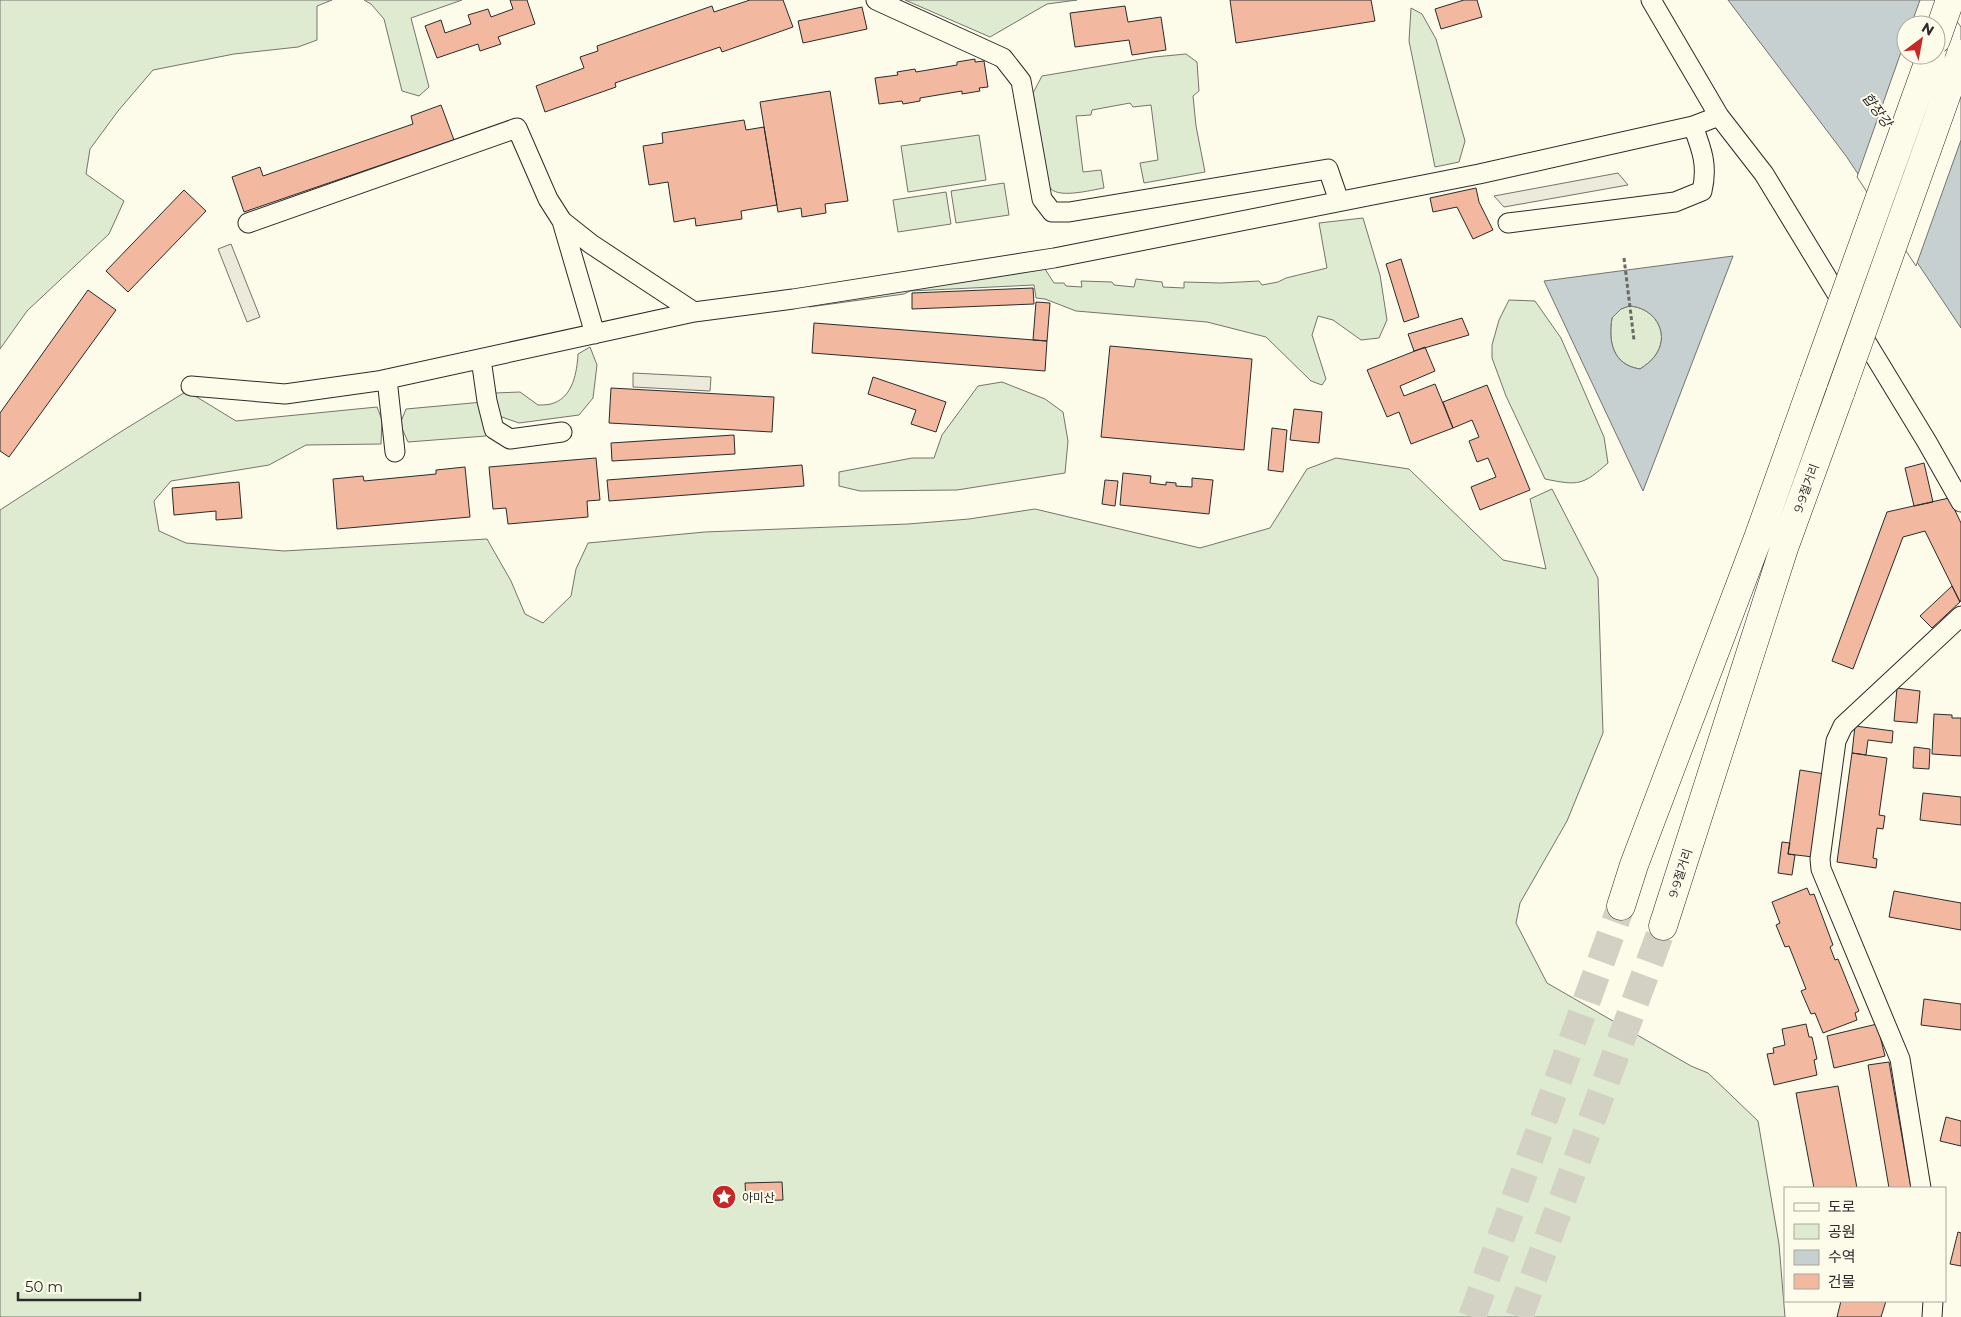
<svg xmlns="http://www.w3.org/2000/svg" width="1961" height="1317" viewBox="0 0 1961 1317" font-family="Montserrat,'Noto Sans KR',sans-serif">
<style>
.green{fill:#deebd1;stroke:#74746e}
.parking{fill:#eceadb;stroke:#74746e}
.water{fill:#c7d0d0;stroke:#74746e;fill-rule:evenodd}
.pier{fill:#fdfbea;stroke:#74746e}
.building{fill:#f2b8a0;stroke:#2b2b2b}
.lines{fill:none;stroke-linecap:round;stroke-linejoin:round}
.highway-tunnel{stroke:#d3d1c4;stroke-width:28;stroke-dasharray:28 14;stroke-linecap:butt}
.minor-casing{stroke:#2b2b2b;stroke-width:21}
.highway-casing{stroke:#2b2b2b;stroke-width:29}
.path{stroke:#6a6964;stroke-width:3;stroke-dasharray:4 2.5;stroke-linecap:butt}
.minor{stroke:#fdfbea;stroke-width:19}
.highway{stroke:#fdfbea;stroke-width:28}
.highway-bridge-casing{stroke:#2b2b2b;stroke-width:29;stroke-linecap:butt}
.highway-bridge{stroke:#fdfbea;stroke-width:28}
.labels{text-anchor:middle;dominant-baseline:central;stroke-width:4;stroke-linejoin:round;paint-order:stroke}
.street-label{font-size:12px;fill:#2b2b2b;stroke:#fdfbea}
.poi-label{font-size:12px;fill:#2b2b2b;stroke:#fdfbea;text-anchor:start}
.water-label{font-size:14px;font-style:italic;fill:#2b2b2b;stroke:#fdfbea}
</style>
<rect width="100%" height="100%" fill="#fdfbea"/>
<path class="green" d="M0 0H332L317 6V40L298 47 234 54 153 70 118 111 90 149 86 174 124 201 109 234 27 311 0 349Z
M364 0H462L411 18 429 87 419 96 402 91 384 19 371 4Z
M905 0H1077L1047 4 990 37Z
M1411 8 1422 14 1436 39 1465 141 1459 162 1435 167 1409 41Z
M1186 54 1197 62 1199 91 1193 96 1196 126 1205 172 1144 183 1140 163 1158 160 1151 105 1133 107 1130 103 1092 110 1091 115 1076 116 1083 172 1101 170 1104 188C1091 190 1055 200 1049 186 1047 183 1047 178 1046 174L1033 93 1042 76 1154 57Z
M979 135 986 180 908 192 901 146Z
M1004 183 1009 215 956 223 951 191Z
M946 192 951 224 898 232 893 200Z
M1363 218 1380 275 1387 320 1379 338 1361 340 1333 320 1318 316 1312 335 1326 379 1322 385 1311 381 1266 337 1207 322 1076 311 1045 299 1036 298 1034 285 910 291 904 294 809 307 810 300 1043 266 1054 283H1064L1066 286 1082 287 1081 281 1112 282 1114 285 1134 287 1136 279 1162 282 1163 287 1184 288V282L1221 283 1259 281 1262 285 1278 282 1286 278 1327 268 1319 223Z
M1509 300 1535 301 1561 338 1604 437 1608 463C1583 485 1579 486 1545 479L1506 396 1492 358V345L1499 320Z
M1629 306C1653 307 1670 331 1657 353 1653 360 1646 365 1640 369 1613 365 1608 342 1612 318L1621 309Z
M590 347 597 365 593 398 579 415 519 423 499 416 495 393 520 392 538 405C543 405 549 405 554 403 573 396 577 372 578 354Z
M1002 382 1045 399 1063 412 1068 441 1065 473 957 490 860 491 839 486V472L912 458H934L942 435 978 386Z
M187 391 236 421 377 407 382 420 381 444 306 445 269 465 171 481 154 501 159 531 186 543 284 551 487 539 511 581 525 614 543 623 571 596 576 569 588 543 705 532 908 524 969 519 1035 509 1200 548 1270 528 1307 469 1336 458 1409 469 1503 560 1546 569 1530 499 1552 489 1598 578 1603 733 1567 821 1520 903 1516 923 1547 983 1691 1066 1708 1073 1758 1121 1779 1244 1785 1317H0V510L122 431Z
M483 402 486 436 408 442 400 424 406 409Z"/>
<path class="parking" d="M1618 173 1628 185 1504 207 1494 196Z
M231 244 260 317 247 322 218 249Z
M633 373 711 377 710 391 633 387Z"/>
<path class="water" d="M1728 0H1938L1961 31V328L1846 156ZM1906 25H1936V55H1906Z
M1733 256 1643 491 1544 281ZM1629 306C1653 307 1670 331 1657 353 1653 360 1646 365 1640 369 1613 365 1608 342 1612 318L1621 309Z"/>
<path class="pier" d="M1920 0H1941L1961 27V140L1916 266 1857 177 1906 38V55H1936V25H1911Z"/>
<path class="building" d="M510 0H527L535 24 498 37 501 44 480 51 478 44 437 58 425 26 441 20 445 33 471 24 468 15 488 9 491 17 513 9Z
M750 0H783L793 27 722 52 720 47 615 83 616 87 545 112 536 86 584 68 580 57 598 51 597 46 712 6 714 12Z
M1230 0H1371L1375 21 1236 43Z
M1464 0H1477L1482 17 1441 29 1435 9Z
M1125 6 1128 22 1161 17 1166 50 1132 55 1129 40 1075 47 1070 13Z
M862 7 867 29 803 43 798 21Z
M975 59V62L984 61 988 87 979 88 980 91 962 94V91L920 98V101L903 104 902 101 879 104 875 78 898 75 897 72 915 69 916 72 957 65V62Z
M830 91 848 201 825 204 826 213 802 217 801 208 778 212 760 102Z
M441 105 454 140 244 212 232 177 260 167 263 176 413 124 411 116Z
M744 120 746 130 764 127 777 205 741 211 742 219 696 226 695 218 674 222 668 182 649 185 643 146 663 143 662 133Z
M1476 188 1479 202 1493 230 1473 239 1457 207 1433 212 1430 198Z
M184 190 206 211 128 292 106 271Z
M1401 259 1419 317 1404 322 1386 264Z
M1033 288 1034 304 912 309V293Z
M88 290 116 310 9 457 0 451V413Z
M1036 302 1050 303 1047 341 1033 340Z
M1462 318 1469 335 1414 351 1408 334Z
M814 323 1047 341 1045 371 812 353Z
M1110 346 1252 359 1244 450 1101 437Z
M1425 347 1435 371 1400 386 1404 396 1435 384 1453 428 1411 444 1399 412 1387 417 1367 370Z
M873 377 946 402 936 432 911 424 916 410 868 394Z
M1487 385 1530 490 1480 510 1471 487 1496 477 1488 458 1477 462 1469 441 1479 437 1472 420 1453 428 1443 402Z
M611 388 774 397 772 432 609 423Z
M1294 409 1322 412 1319 443 1290 440Z
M1272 428 1287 430 1283 472 1268 470Z
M734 435 735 454 612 461 611 443Z
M596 458 600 500 587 501 588 517 508 524 506 508 493 509 489 467Z
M1924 463 1933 502 1914 506 1905 468Z
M802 465 804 486 609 501 607 480Z
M465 467 470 517 337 529 333 479 363 476 364 481 436 474V470Z
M1123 473 1151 476 1150 483 1166 485V482L1176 483V486L1192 487V478L1213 480 1209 514 1120 505Z
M1105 480 1118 481 1115 506 1102 504Z
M239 482 242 518 216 520V511L174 515 172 488Z
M1949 498 1961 523V600L1960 602 1925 531 1903 537 1853 669 1832 661 1887 512Z
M1952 586 1960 602 1932 628 1920 616Z
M1897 688 1920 691 1917 723 1894 721Z
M1934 714 1952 715V718H1961V756L1932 754Z
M1855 726 1893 731 1892 743 1868 740 1866 755 1852 753Z
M1914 747 1930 749 1929 769 1913 768Z
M1852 753 1887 758 1879 815 1885 816 1883 829 1877 828 1873 858 1877 859 1876 868 1837 862Z
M1800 770 1825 774 1813 857 1788 854Z
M1923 793 1961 797V825L1920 820Z
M1782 842 1790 843 1788 854 1795 855 1792 875 1778 873Z
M1807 888 1810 895 1814 894 1833 945 1830 947 1835 960 1838 959 1859 1011 1855 1013 1857 1020 1823 1033 1815 1013 1811 1014 1801 991 1806 989 1789 946 1785 947 1776 925 1780 923 1772 902Z
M1894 891 1961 903V930L1889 917Z
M1924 999 1961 1004V1030L1921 1025Z
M1806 1024 1809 1037H1812L1817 1059 1814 1060 1817 1075 1774 1085 1767 1054 1774 1053 1773 1048 1785 1045 1782 1029Z
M1877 1024 1885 1056 1834 1068 1827 1036Z
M1889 1062 1911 1188H1889L1868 1065Z
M1838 1086 1857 1188H1814L1796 1093Z
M1946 1117 1961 1121V1146L1940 1141Z
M782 1182 783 1200 746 1201 745 1183Z
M1958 1232 1961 1233V1266L1950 1264Z
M1841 1301H1886L1881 1317H1837Z"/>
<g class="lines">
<path class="highway-tunnel" d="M1472 1317 1621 906
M1519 1317 1663 926"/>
<g class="minor-casing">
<path id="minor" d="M876 0 1003 58 1021 81 1042 199 1052 212H1069L1328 169 1339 201
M1651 0 1719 116 1764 174 1927 442 1961 502
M562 221 595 334
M248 223 517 128 548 199 562 221 591 244 694 312
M1508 223 1675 202 1702 191C1708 166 1702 150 1693 126
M481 359 487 401 494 429 510 439 562 432
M387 379 395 452
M191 386 285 394 378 381 694 312 793 299 1054 258 1479 174 1693 126 1719 116
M1921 1188 1900 1059 1821 869 1820 859 1836 741 1843 726 1961 616
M1932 1317 1933 1301"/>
</g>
<g class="highway-casing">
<path id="highway" d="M1936 40 1950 0
M1621 906 1634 865 1758 538 1814 381
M1663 926 1784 548 1841 391"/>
</g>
<path class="path" d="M1624 258 1634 340"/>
<use href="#minor" class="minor"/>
<use href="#highway" class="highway"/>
<g class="highway-bridge-casing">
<path id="highway-bridge" d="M1814 381 1931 55
M1841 391 1961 54"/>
</g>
<use href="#highway-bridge" class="highway-bridge"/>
</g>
<defs>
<g id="sight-disc" transform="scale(1.25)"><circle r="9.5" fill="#c62828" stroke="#fdfbea"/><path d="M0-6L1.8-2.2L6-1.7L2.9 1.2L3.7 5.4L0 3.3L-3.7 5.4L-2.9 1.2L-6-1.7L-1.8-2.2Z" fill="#fff"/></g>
</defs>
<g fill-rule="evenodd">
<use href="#sight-disc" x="724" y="1197"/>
</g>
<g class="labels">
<g class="street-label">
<text transform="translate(1806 488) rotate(-70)">9·9절거리</text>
<text transform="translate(1680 873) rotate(-72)">9·9절거리</text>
</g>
<g class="poi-label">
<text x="742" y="1197">아미산</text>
</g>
<g class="water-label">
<text transform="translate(1877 110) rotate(53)">합장강</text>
</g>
</g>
<rect x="1784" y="1187" width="162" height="115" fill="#fdfbea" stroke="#a9a89e"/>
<rect x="1794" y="1203" width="25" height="8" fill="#fdfbea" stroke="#a9a89e"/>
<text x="1828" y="1212" font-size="15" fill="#2b2b2b">도로</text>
<rect x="1794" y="1224" width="25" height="15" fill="#deebd1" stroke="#a9a89e"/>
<text x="1828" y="1237" font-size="15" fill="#2b2b2b">공원</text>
<rect x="1794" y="1250" width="25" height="15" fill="#c7d0d0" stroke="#a9a89e"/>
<text x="1828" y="1262" font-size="15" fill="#2b2b2b">수역</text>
<rect x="1794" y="1274" width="25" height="15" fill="#f2b8a0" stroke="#a9a89e"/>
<text x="1828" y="1287" font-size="15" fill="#2b2b2b">건물</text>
<g transform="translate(1921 40) rotate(32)"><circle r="24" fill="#fdfbea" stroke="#a9a89e"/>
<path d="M0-4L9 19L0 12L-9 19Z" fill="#c62828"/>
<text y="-8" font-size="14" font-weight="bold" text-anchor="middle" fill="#2b2b2b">N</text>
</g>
<path d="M18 1292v8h122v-8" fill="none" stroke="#2b2b2b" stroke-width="2.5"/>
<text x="25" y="1292" font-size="15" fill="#2b2b2b" stroke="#fdfbea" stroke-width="4" paint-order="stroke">50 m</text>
</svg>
